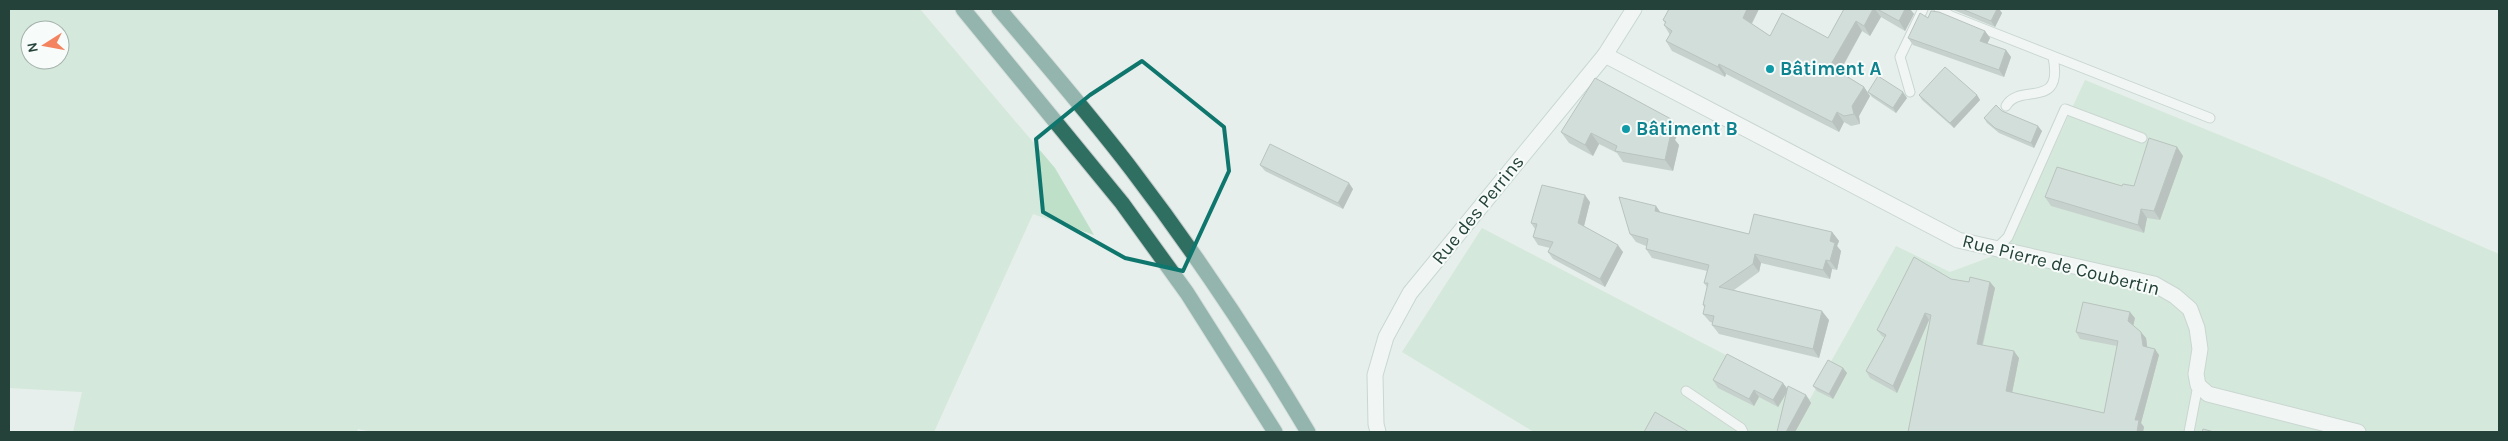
<svg xmlns="http://www.w3.org/2000/svg" width="2508" height="441" viewBox="0 0 2508 441" font-family="Karla,sans-serif">
<style>
.green{fill:#bfe0c8;fill-rule:evenodd}
.lines{fill:none;stroke-linecap:round;stroke-linejoin:round}
.lane-casing{stroke:#a8b8b2;stroke-width:11}
.street-casing{stroke:#a8b8b2;stroke-width:17}
.secondary-casing{stroke:#a4bbb3;stroke-width:17}
.highway-casing{stroke:#c2cac8;stroke-width:17}
.lane{stroke:#fff;stroke-width:9}
.street{stroke:#fff;stroke-width:15}
.secondary{stroke:#fff;stroke-width:15}
.highway{stroke:#2f6f62;stroke-width:15}
.wall{fill:#a1aea9}
.shaded-wall{fill:#838d89}
.building{fill:#bbcac4;stroke:#838d89}
.marked{fill:none;stroke:#0f766e;stroke-width:4;stroke-linejoin:round}
.culture-dot{fill:#0f9aa8;stroke:#f7fbf9;stroke-width:2}
.labels{text-anchor:middle;dominant-baseline:central;stroke-width:4;stroke-linejoin:round;paint-order:stroke}
.culture-label{font-size:19px;font-weight:bold;fill:#0d838f;stroke:#f7fbf9;text-anchor:start}
.street-label{font-size:19px;fill:#24423a;stroke:#f7fbf9}
</style>
<rect width="100%" height="100%" fill="#e6efeb"/>
<path class="green" d="M9 9H920L1055 168 1094 235 1033 214 934 432H373L358 429 357 432H73L82 392 9 388ZM30 30H60V60H30Z
M2085 80 2327 179 2499 254V432H1534L1402 352 1482 228 1810 399 1896 246 1950 272 1996 255 2011 240Z"/>
<g class="lines">
<g class="lane-casing">
<path id="lane" d="M1939 9 1951 16 2210 118
M1910 92 1900 57 1923 9
M2006 106C2019 82 2064 111 2053 57
M1995 250 2008 237 2065 109 2142 138
M1686 391 1741 428 1743 432
M2189 432 2198 385"/>
</g>
<g class="street-casing">
<path id="street" d="M1605 55 1958 240 2154 284 2175 296 2190 309 2197 328 2200 349 2196 374 2198 385 2208 394 2358 432"/>
</g>
<g class="secondary-casing">
<path id="secondary" d="M1378 432 1376 424 1375 375 1386 337 1410 293 1605 55 1634 9"/>
</g>
<g class="highway-casing">
<path id="highway" d="M963 9 1122 203 1187 293 1275 432
M999 9C1044 62 1090 115 1132 170 1196 254 1254 341 1308 432"/>
</g>
<use href="#lane" class="lane"/>
<use href="#street" class="street"/>
<use href="#secondary" class="secondary"/>
<use href="#highway" class="highway"/>
</g>
<path class="wall" d="M1669 9H1759L1752 24 1770 36 1828 38 1844 9H1910L1914 14 1905 31 1881 17 1870 36 1862 31 1840 72 1864 87 1870 96 1859 116 1860 124 1851 126 1844 122 1839 132 1726 74 1725 77 1672 51 1666 41 1670 35 1664 25 1665 23 1663 20Z
M1951 9H1999L2002 13 1995 27Z
M1928 18 1985 31 1990 38 1987 44 2006 50 2011 57 2004 77 1913 45 1908 38Z
M1868 92 1907 98 1896 113 1872 97Z
M1919 95H1977L1980 100 1954 128 1922 100Z
M2002 111 2042 131 2034 148 1999 133 1987 123 1984 118Z
M1671 119 1679 130 1675 140 1679 145 1673 171 1623 162 1617 153 1599 144 1593 156 1569 143 1561 132Z
M2177 147 2183 156 2160 220 2147 218 2144 233 2051 206 2045 197 2134 186Z
M1260 165 1353 189 1343 209 1265 171Z
M1590 202 1584 226 1623 252 1605 287 1553 259 1548 252 1550 248 1538 245 1533 237 1535 229 1531 223Z
M1656 206 1661 213 1749 234 1832 232 1839 241 1837 246 1841 251 1837 270 1832 269 1830 279 1761 263 1759 272 1734 290 1829 320 1819 358 1719 334 1712 325 1713 323 1710 322 1703 314 1705 308 1703 305 1707 287 1704 283 1707 271 1652 258 1646 249V246L1636 242 1630 234Z
M1951 279 1969 282H1990L1995 288 1983 345 2019 358 2012 393 2104 413 2117 346 2080 339 2076 332 2135 318 2133 325 2146 338 2147 347 2159 355 2141 423 2144 427 2143 432H1908L1930 320H1929L1897 393 1870 378 1866 371 1885 338 1882 336 1877 330Z
M1843 368 1847 373 1833 399 1817 391 1813 386Z
M1713 380 1783 383 1787 389 1806 395 1811 403 1795 432H1777L1786 394 1778 407 1759 397 1754 406 1718 388Z"/>
<path class="shaded-wall" d="M1747 9H1759L1749 28 1743 18Z
M1873 9H1875L1881 17 1870 36 1864 26Z
M1905 9H1910L1914 14 1905 31 1899 21Z
M1997 9H1999L2002 13 1995 27 1991 21Z
M1856 21 1862 31 1837 76 1830 66Z
M1985 31 1990 38 1985 48 1980 41Z
M2006 50 2011 57 2004 77 1999 70Z
M1719 64 1726 74 1725 77 1718 67Z
M1864 87 1870 96 1859 116 1860 124 1854 114 1852 106Z
M1903 92 1907 98 1896 113 1893 108Z
M1977 95 1980 100 1954 128 1950 123Z
M1837 112 1844 122 1839 132 1832 122Z
M1671 119 1679 130 1675 140 1679 145 1673 171 1665 160 1666 132Z
M2038 126 2042 131 2034 148 2031 143Z
M1591 133 1599 144 1593 156 1585 145Z
M2177 147 2183 156 2160 220 2154 211Z
M1349 183 1353 189 1343 209 1338 203Z
M1585 195 1590 202 1583 230 1578 223Z
M1656 206 1662 215 1655 211Z
M2141 209 2147 218 2144 233 2138 225Z
M1832 232 1839 241 1837 246 1841 251 1837 270 1830 261V241Z
M1618 245 1623 252 1605 287 1600 279Z
M1755 254 1761 263 1759 272 1753 264Z
M1826 260 1832 269 1830 279 1823 270Z
M1990 282 1995 288 1981 350 1977 344Z
M1822 311 1829 320 1819 358 1813 349Z
M2130 312 2135 318 2133 327 2128 321Z
M1925 313 1929 320 1897 393 1893 386Z
M2141 332 2146 338 2148 352 2143 346Z
M2155 349 2159 355 2141 423 2144 427 2143 432H2137L2135 420Z
M2014 351 2019 358 2011 398 2006 391Z
M1843 368 1847 373 1833 399 1829 394Z
M1783 383 1788 390 1778 407 1773 400Z
M1754 390 1759 397 1754 406 1749 399Z
M1806 395 1811 403 1795 432H1786Z"/>
<path class="building" d="M1669 9H1747L1743 18 1770 36 1782 13 1828 38 1844 9H1873L1864 26 1856 21 1830 66 1864 87 1852 106 1854 114 1844 116 1837 112 1832 122 1719 64 1718 67 1666 41 1672 31 1664 25 1666 22 1663 20Z
M1877 9H1905L1899 21Z
M1962 9H1997L1991 21Z
M1931 11 1939 12 1985 31 1980 41 2006 50 1999 70 1908 38 1920 13 1928 18Z
M1945 67 1977 95 1950 123 1919 95Z
M1878 76 1903 92 1893 108 1868 92Z
M1595 78 1671 119 1666 132 1671 133 1665 160 1615 151 1617 146 1591 133 1585 145 1561 132Z
M1996 105 2002 111 2038 126 2031 143 1995 128 1984 118Z
M2149 138 2177 147 2154 211 2141 209 2138 225 2045 197 2057 167 2122 186 2123 184 2134 186Z
M1270 144 1349 183 1338 203 1260 165Z
M1542 185 1585 195 1578 223 1618 245 1600 279 1548 252 1553 242 1533 237 1537 224 1531 223Z
M1619 197 1656 206 1655 211 1749 234 1754 214 1832 232 1830 241 1835 243 1830 261 1826 260 1823 270 1755 254 1753 264 1719 287 1822 311 1813 349 1712 325 1714 316 1703 314 1705 305H1703L1708 283H1704L1709 265 1646 249 1648 239 1630 234Z
M1914 257 1951 279 1969 282 1970 277 1990 282 1977 344 2014 351 2006 391 2104 413 2118 341 2076 332 2083 302 2130 312 2128 321 2141 332 2143 346 2155 349 2135 420H2139L2137 432H1908L1931 315 1925 313 1893 386 1866 371 1886 335 1877 330Z
M1727 354 1783 383 1773 400 1754 390 1749 399 1713 380Z
M1828 360 1843 368 1829 394 1813 386Z
M1788 386 1806 395 1786 432H1777Z
M1655 412 1689 432H1644Z
M2203 429 2214 432H2202Z"/>
<path d="M0 0H2508V441H0ZM1142 61 1224 127 1229 171 1183 271 1125 258 1043 212 1036 139 1090 95Z" fill="#e6efeb" fill-opacity=".55" fill-rule="evenodd"/>
<path class="marked" d="M1142 61 1224 127 1229 171 1183 271 1125 258 1043 212 1036 139 1090 95Z"/>
<g class="culture-dot">
<circle cx="1770" cy="69" r="5"/>
<circle cx="1626" cy="129" r="5"/>
</g>
<g class="labels">
<g class="culture-label">
<text x="1780" y="69">Bâtiment A</text>
<text x="1636" y="129">Bâtiment B</text>
</g>
<g class="street-label">
<text transform="translate(1478 210) rotate(-51)">Rue des Perrins</text>
<text transform="translate(2061 265) rotate(14)">Rue Pierre de Coubertin</text>
</g>
</g>
<rect width="2508" height="441" fill="none" stroke="#24423a" stroke-width="20"/>
<g transform="translate(45 45) rotate(259)"><circle r="24" fill="#f7fbf9" stroke="#a3b1ad"/>
<path d="M0-4L9 19L0 12L-9 19Z" fill="#f4845f"/>
<text y="-8" font-size="14" font-weight="bold" text-anchor="middle" fill="#24423a">N</text>
</g>
</svg>
